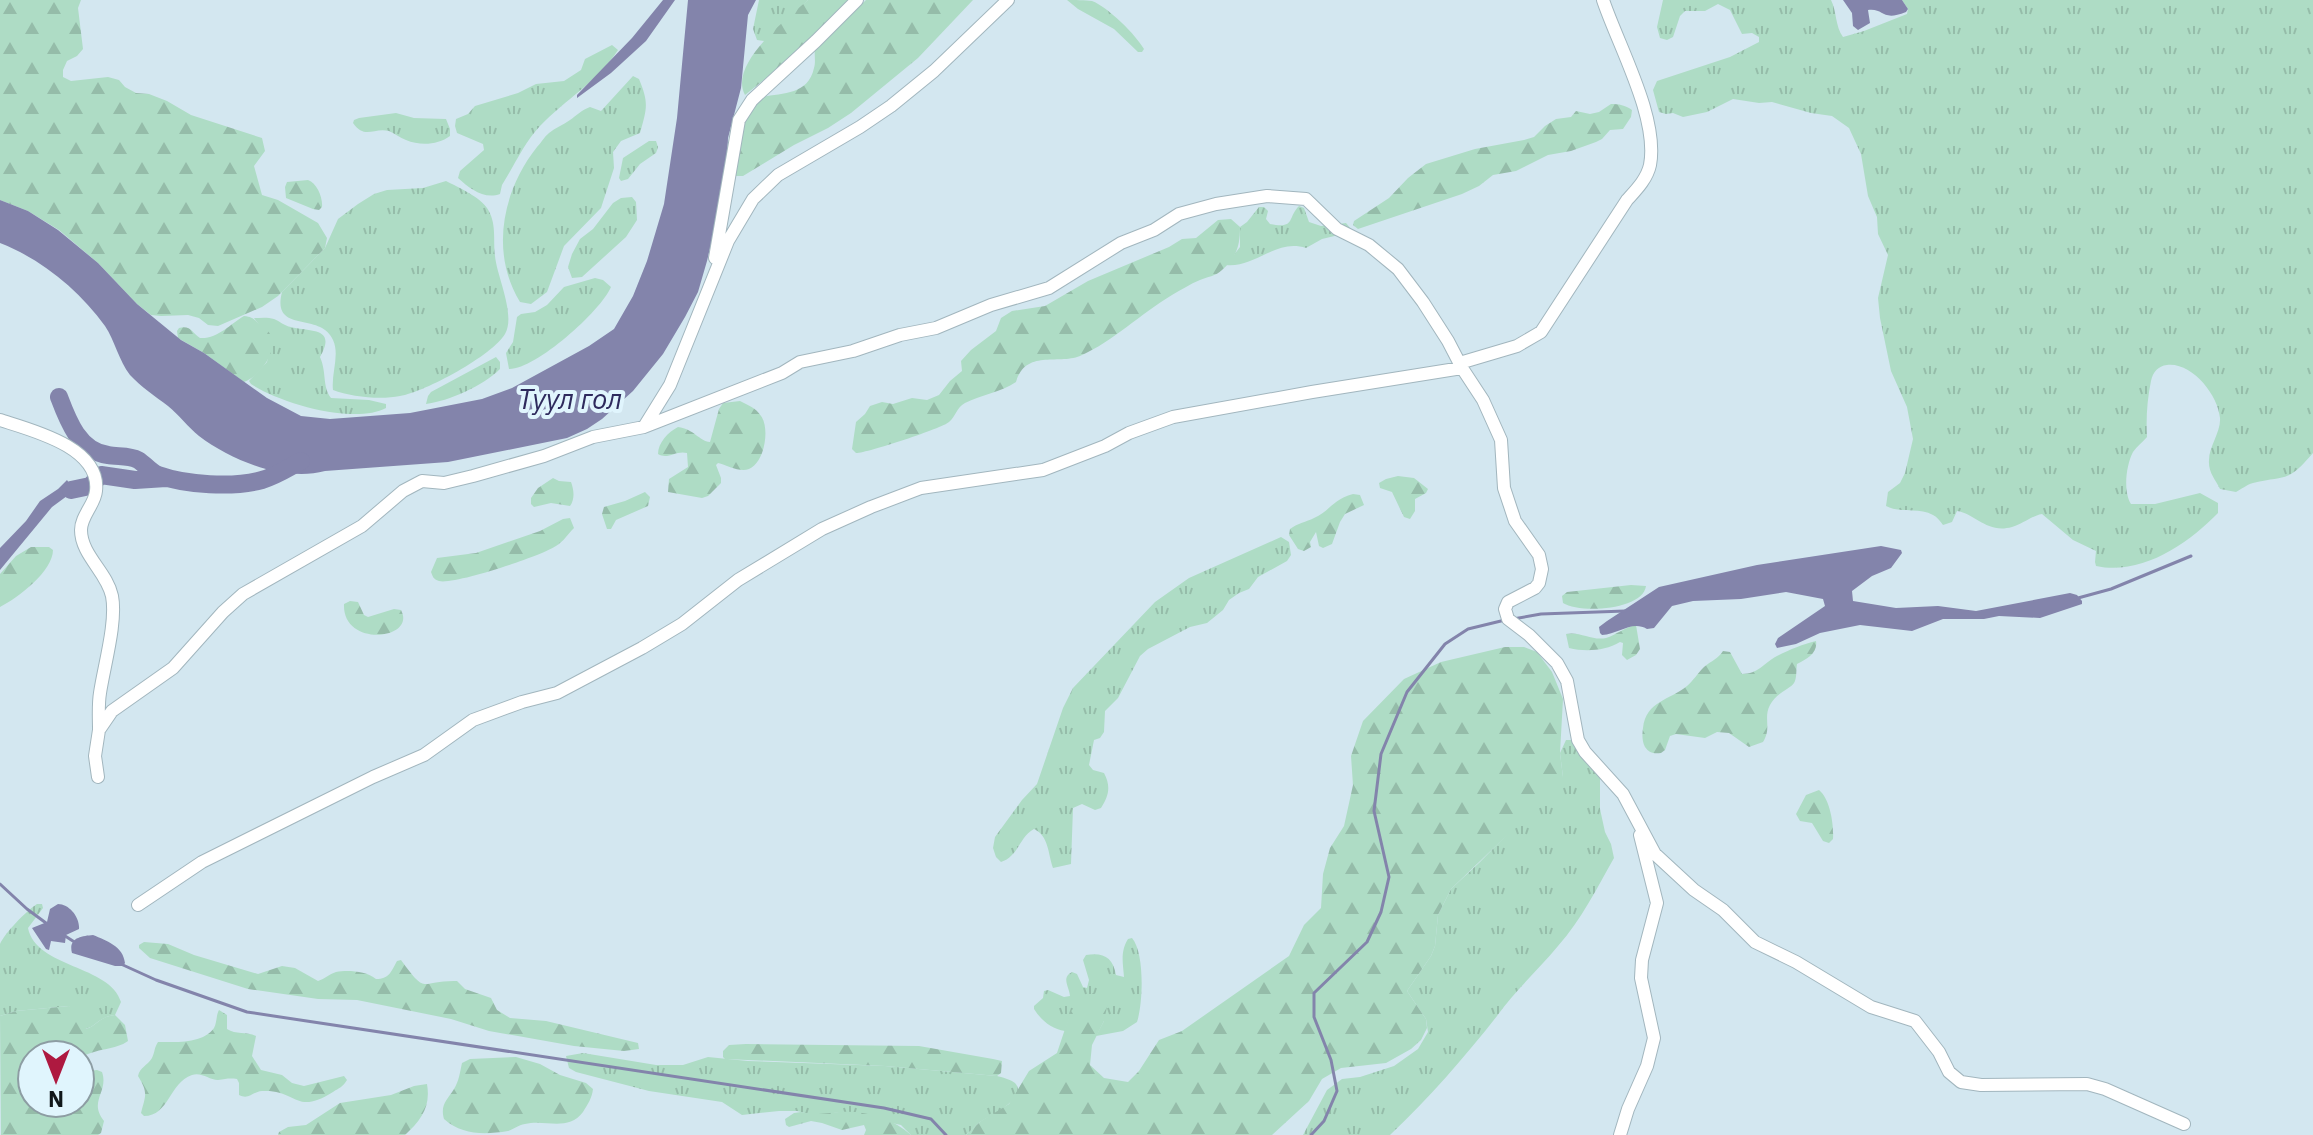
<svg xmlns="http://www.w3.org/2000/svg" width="2313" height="1135" viewBox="0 0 2313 1135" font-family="'IBM Plex Sans',sans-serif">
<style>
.grass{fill:url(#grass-tufts)}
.forest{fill:url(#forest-firs)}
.water{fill:#8384ab}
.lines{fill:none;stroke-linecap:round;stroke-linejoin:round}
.stream{stroke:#8384ab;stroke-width:3}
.river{stroke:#8384ab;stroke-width:18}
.minor-casing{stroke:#a2b6be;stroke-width:14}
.minor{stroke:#fff;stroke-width:12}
.labels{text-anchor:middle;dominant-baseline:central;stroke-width:8;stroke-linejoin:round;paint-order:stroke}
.water-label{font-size:28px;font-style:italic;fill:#2e2a5d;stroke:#e0f5fd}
</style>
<defs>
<pattern id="grass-tufts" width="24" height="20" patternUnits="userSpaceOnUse" patternTransform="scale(2)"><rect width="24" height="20" fill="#aedcc5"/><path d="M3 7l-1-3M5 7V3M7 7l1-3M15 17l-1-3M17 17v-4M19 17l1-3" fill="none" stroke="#95bca9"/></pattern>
<pattern id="forest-firs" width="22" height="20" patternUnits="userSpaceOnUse" patternTransform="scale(2)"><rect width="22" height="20" fill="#aedcc5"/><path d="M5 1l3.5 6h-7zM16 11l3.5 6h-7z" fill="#95bca9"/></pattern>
</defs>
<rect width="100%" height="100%" fill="#d3e7f0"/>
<path class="grass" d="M759 0H808L765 41 757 40 753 29Z
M1067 0C1074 0 1086 0 1092 1 1108 7 1136 35 1144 49L1142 52H1138L1114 29 1078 9Z
M1663 0H1831C1837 12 1835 26 1843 37L1864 31 1907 14 1908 9 1902 0H2313V453C2287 483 2288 475 2253 483 2246 485 2242 489 2236 492L2220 489C2215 479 2208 472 2209 460 2209 446 2221 432 2220 418 2218 395 2192 362 2167 365 2158 366 2153 372 2151 381 2147 400 2146 419 2147 437 2142 443 2137 446 2133 452 2126 465 2123 492 2131 504H2155L2200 493 2218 503V513C2188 544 2141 576 2096 566L2095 562 2096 551 2073 540 2042 514C2031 516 2023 524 2012 527 1987 534 1976 514 1957 511L1952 522 1943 525C1940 521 1937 517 1933 515 1919 507 1901 514 1886 506L1888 492 1900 483 1905 473 1913 439 1907 407 1891 371 1880 318 1878 298 1888 255 1878 234 1877 217 1868 196 1861 154 1849 128 1832 116 1811 113 1772 102 1759 103 1733 99 1707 112 1683 117 1673 113 1666 114 1659 112 1653 90 1657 81 1730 57 1759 42V37L1752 33 1742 34 1730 10 1718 4 1705 11H1685L1680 16 1673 37 1667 40 1660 38 1657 27Z
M612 45 618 50C598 81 565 100 540 126 524 143 514 166 502 185L500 194C484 200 469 188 458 178L460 171 484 150 483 144 457 133 455 126 456 119 468 114 475 106 518 93 536 84 564 81 581 70 585 59Z
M633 76 639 79C649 103 647 108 640 133L621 141 613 152 614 168 601 208 564 246 547 292 531 304 520 302C490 253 502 191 537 147 541 143 544 137 549 133 555 128 563 125 570 120 577 115 582 110 590 107L601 111Z
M396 113 414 118 446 119 450 129V136C438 145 420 146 406 140 400 138 394 133 389 131 374 127 365 140 353 123L354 120 359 118Z
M649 141H656L658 147 656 153 640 164 628 179 621 181 619 178 623 158Z
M446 181C458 187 480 197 487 208 497 223 493 239 495 256 497 277 516 315 505 334 493 355 425 392 400 396 381 400 351 397 333 390 331 374 340 355 333 340 321 311 271 335 282 292L325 248 338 219 358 204 374 194 387 190 423 188Z
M632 197 636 202 637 220 626 237 582 277 572 278 568 267 572 254 580 239 593 229 613 203 621 198Z
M1299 206 1304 208 1309 222 1321 226 1346 223 1351 229 1347 233 1322 239 1306 248C1276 238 1256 268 1226 265L1240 247V227L1247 222 1259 207H1264L1268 211 1266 219 1270 224C1296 229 1287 218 1299 206Z
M595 278 603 280 611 287C601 311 535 370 509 369L506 353 513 342 517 317 521 314 535 312 547 305 564 287Z
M254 318C260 318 268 317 274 319 280 321 284 326 291 327 311 332 337 327 320 357 327 373 322 386 331 398L369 400 386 404V408C354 425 280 403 251 384L249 381 267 362 271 341Z
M496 357 500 362V369C483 386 449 401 426 404L428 396 431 392Z
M1281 537 1289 542 1291 555 1287 561 1258 577 1249 589 1239 593 1229 600 1223 610 1207 623 1190 627 1148 649 1140 656 1118 698 1105 711 1104 732 1100 738 1094 740 1089 765 1093 770 1104 773C1111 786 1109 796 1101 808L1095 810 1082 804 1073 808 1071 864 1053 868C1048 854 1049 836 1034 829 1019 837 1019 856 1001 862L996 857 993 848 995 837 1022 800 1037 784 1063 708 1073 688 1155 602 1189 578Z
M1566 740H1573L1600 775V809L1605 832 1611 844 1614 858C1597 888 1581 920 1558 946 1538 970 1515 991 1497 1016 1464 1058 1429 1098 1390 1135H1303L1327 1090 1342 1079 1360 1077 1394 1066 1418 1049 1428 1032 1426 1019 1407 991 1431 956 1435 946 1438 915 1451 889 1480 862 1563 777 1560 753Z
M37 904H42L43 908 28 928C36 968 110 965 121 1002L115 1015C98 1017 96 1027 85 1029L69 1006 16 1011 0 1016V944C5 933 26 911 37 904Z
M1132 938C1145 953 1143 1004 1137 1022L1123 1031 1096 1036 1104 1021 1071 1013 1065 1031C1051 1029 1041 1020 1034 1009V1006L1043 998 1044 991 1048 990 1064 997 1070 996C1069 986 1061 978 1072 972L1077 974 1083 987 1087 988 1089 980 1083 960 1086 955C1103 952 1113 957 1116 975L1124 977C1123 963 1120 952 1128 939Z
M583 1053 656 1065H683L708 1057 748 1061 885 1066 997 1076C1001 1077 1012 1080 1015 1083 1029 1098 989 1116 980 1122 975 1126 971 1131 966 1135H911L901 1125 839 1112 816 1116 797 1111H779L742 1115 722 1102 649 1091 576 1072 569 1068 566 1056Z"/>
<path class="forest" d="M0 0H81L78 8 83 49 77 56 67 61 63 70V77L71 81 108 77 119 80 125 87 136 93 149 94 167 101 191 115 262 138 265 151 254 166 262 195 278 200 318 223 327 238 325 248 278 296 262 307 218 326 208 325 199 318 188 315 161 316 151 315 137 304 98 263 59 230 28 211 0 200Z
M808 0H851L776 70 745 95C728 64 788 18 808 0Z
M866 0H973L918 58 851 113 828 128 794 145 743 176H735L744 119 761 97C783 93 808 95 814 68 816 62 814 55 815 49Z
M1611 104C1619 104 1625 105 1632 110L1631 117 1623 129 1610 130 1602 139 1596 142 1571 151 1548 155 1516 171 1493 175 1479 186 1462 194 1358 229 1353 225 1354 221 1389 198 1408 178 1426 164 1475 149 1524 140 1534 137 1545 126 1556 119 1571 117 1576 111 1590 114 1599 112Z
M308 180C317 183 323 198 322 207L319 210 313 209 286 198 285 187 287 182Z
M1231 219 1240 227C1240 245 1237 257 1222 270 1216 276 1207 277 1200 280 1190 284 1181 290 1172 295 1140 314 1114 341 1080 356 1057 365 1026 349 1016 382 1001 392 981 395 965 403 956 408 956 416 949 422 943 428 864 454 856 453L852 449 856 422 865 414 870 406 882 402 893 404 912 398 927 400 939 395 950 381 962 371 961 361 971 350 996 331 1001 318 1012 311 1045 306 1088 281 1169 247 1182 239 1196 238 1218 220Z
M244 316C253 317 254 319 260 325 263 328 268 330 270 334 279 351 259 377 244 382L204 353 178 338 177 331 179 328C191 325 192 333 200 338 218 339 230 324 244 316Z
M740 401C748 405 756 408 761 416 770 428 765 462 749 469 740 473 727 465 718 463L716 465 721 478V483L708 496 702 498 668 492 669 479 688 467 687 453C676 450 668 460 658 454 658 443 668 432 678 427 694 429 699 441 710 442L719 409 723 403Z
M1398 476 1414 478 1428 489 1426 493 1415 499V511L1410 519 1404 517 1392 492 1380 488 1379 483 1386 479Z
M553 478 559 481 571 482C574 490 575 499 570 506L551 503 534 507 531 504V498L538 488Z
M645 492 650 497 648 506 616 520 611 529H607L602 514 604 507 625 501Z
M1353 494 1360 495 1364 505 1345 514 1340 522 1332 544 1323 548 1319 546 1316 532 1310 542 1311 547 1304 551 1298 549 1289 535 1290 529C1298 523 1306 522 1314 518 1330 511 1332 500 1353 494Z
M570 518 574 528C568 534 563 542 556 546 541 556 455 585 439 581 433 579 433 577 431 572L437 558 476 553 540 531 563 519Z
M31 547H49L53 550C53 571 18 598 0 607V574L16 556Z
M1631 585 1646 586C1643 610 1580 614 1563 603L1562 596 1567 592Z
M350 601 358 602 364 615 368 617 394 609 401 610C417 640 342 648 344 604Z
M1636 625 1640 649 1636 655 1627 660 1622 655 1623 643 1620 642C1605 651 1585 652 1569 648L1566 634C1580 631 1592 641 1606 638 1616 635 1625 627 1636 625Z
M1816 641C1818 653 1807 659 1797 664 1796 669 1797 679 1794 683 1790 689 1776 693 1770 705 1763 718 1772 728 1763 742L1749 747 1729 733 1717 732 1705 738 1676 734 1670 736 1665 750 1661 753C1654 754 1649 753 1645 747 1642 741 1642 734 1643 728 1646 701 1670 700 1687 686 1693 681 1698 673 1704 667 1711 661 1718 659 1723 651L1730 652 1742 674C1758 674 1764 663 1777 656 1789 650 1803 644 1816 641Z
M1505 647H1524L1537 652 1552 672 1563 699 1560 753 1563 777 1562 789 1504 838 1451 889 1438 915 1435 946 1431 956 1407 991 1426 1019 1427 1028 1421 1040 1411 1049 1386 1063 1341 1068 1322 1079 1309 1101 1272 1135H966L981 1121 1009 1104 1029 1071 1057 1053 1071 1011 1093 993 1102 995 1108 1002 1104 1021 1092 1045 1090 1065 1104 1078 1128 1082 1139 1071 1159 1040 1182 1031 1289 956 1304 925 1321 908 1323 874 1330 848 1344 826 1353 785 1351 756 1363 721 1404 679 1441 662Z
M1819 790C1830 799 1834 824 1833 839L1829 843 1823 841 1812 823 1800 821 1796 814 1806 795Z
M144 942 168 944 194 955 258 974 282 966 295 968 318 981C325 979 329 974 336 972 348 970 366 971 376 979 389 979 391 972 397 961L401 960C428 997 419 980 457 981L465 989 491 998 497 1010 510 1018 546 1021 638 1043 639 1049 624 1051 574 1046 489 1031 451 1019 357 1000 318 999 248 989 150 958 139 948V945Z
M69 1006 80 1011 86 1029C97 1026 98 1017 115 1015L125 1025 128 1041C116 1050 96 1048 80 1058V1055H32V1103H80V1072L97 1070 102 1072C109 1092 88 1101 104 1121L101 1133 98 1135H1L0 1016 16 1011Z
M219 1010 227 1015V1029C236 1035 246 1031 256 1036L252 1056 261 1070 282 1075 292 1083 304 1086 344 1076 347 1080C343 1087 339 1088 333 1092 295 1116 297 1089 262 1091 252 1092 249 1100 239 1095V1083L237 1079C229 1078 226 1079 218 1080 209 1080 202 1072 192 1075 169 1083 169 1116 144 1116L141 1113C146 1094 148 1093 138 1076 140 1067 147 1066 152 1058 155 1052 154 1048 158 1042 175 1042 203 1044 214 1028 217 1023 216 1015 219 1010Z
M746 1044 919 1046 993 1059 1002 1061 1001 1073 997 1076 885 1066 725 1059 723 1057V1051L729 1045Z
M516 1057 540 1064 560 1075 586 1083 593 1089C592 1098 588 1104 583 1112 568 1132 545 1119 525 1124 518 1125 514 1129 508 1131 484 1135 462 1135 444 1119 440 1105 447 1100 454 1089 459 1081 460 1072 462 1063L470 1059Z
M427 1084C431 1107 421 1120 405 1135H278L279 1132 288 1127 306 1125 340 1103 391 1095 414 1086Z
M801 1112C817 1116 824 1113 839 1112 864 1110 893 1118 911 1135H864L866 1130 864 1125 842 1130 822 1123 811 1121 789 1127 786 1125 785 1119 794 1113Z"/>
<path class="water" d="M663 0H675L646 41 611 73 577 98V95L632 38Z
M688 0H756L748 15 741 88 728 138 726 180 707 261 698 292 685 317 663 354 633 391 602 419 587 429 567 438 448 462 325 471C285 482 232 461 199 436 188 427 179 415 168 406 155 396 141 387 130 375 119 361 115 341 105 326 79 290 41 259 0 243V200L28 211 58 230 98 263 137 304 181 340 204 353 267 398 301 416 330 419 410 413 482 399 512 388 589 346 614 329 633 296 647 261 664 204 677 118Z
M1843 0H1902L1908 9 1906 12C1881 22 1885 8 1868 10L1870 23 1858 30 1853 26 1852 13Z
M67 480 71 486 67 496 52 507 0 570V548L26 521 40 501 58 489Z
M1881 546 1901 550 1902 553 1891 568 1872 576 1852 591 1853 601 1896 608 1938 606 1976 611 2070 593 2077 595 2082 601V604L2040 618 1999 616 1984 619H1943L1912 631 1860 625 1820 633 1796 644 1777 648 1775 644 1778 638 1825 606 1823 599 1786 592 1741 599 1693 601 1672 606 1654 628 1647 629C1632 620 1619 634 1602 635L1600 633 1599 627 1607 621 1659 587 1757 565Z
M58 904C69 904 80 917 79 929L66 935 65 943 51 941 49 950 46 949 32 928 47 922 50 909Z
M93 935C107 941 123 946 125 963L123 966H115L72 953C68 938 81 936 93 935Z"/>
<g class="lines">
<path class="stream" d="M2078 598 2111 589 2191 556
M1513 619 1541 614 1625 611
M0 884 27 909 46 923
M62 934 76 943
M123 965 156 980 247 1012 884 1108 931 1119 946 1135
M1311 1135 1324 1121 1337 1091 1331 1060 1314 1017V993L1367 942 1381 912 1389 877 1374 811 1381 754 1407 692 1445 644 1468 629 1505 620"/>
<path class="river" d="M59 397C68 421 79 451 108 455 117 457 129 455 138 460 145 464 150 472 158 475 186 485 233 488 262 480 276 476 288 468 301 461
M71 490 90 486 101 475 135 480 166 478"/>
<g class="minor-casing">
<path id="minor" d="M1603 0C1618 45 1659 118 1650 165 1647 179 1636 190 1627 200L1541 332 1517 346 1463 362 1462 368 1483 400 1501 440 1504 488 1515 521 1539 555 1542 569 1539 583 1535 588 1508 602 1505 609 1508 619 1529 635 1557 663 1567 681 1578 740 1585 752 1623 794 1655 854 1694 890 1723 910 1755 942 1796 962 1871 1007 1915 1021 1939 1052 1949 1072 1961 1082 1981 1085 2087 1084 2105 1089 2184 1124
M715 258 739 120 752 100 816 41 857 0
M0 420C31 430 101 447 96 491 95 504 81 516 81 530 81 555 107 572 112 596 117 622 104 666 100 693 98 705 99 718 99 730
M98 777 95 756 99 730 112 711 173 668 223 612 243 594 362 526 403 491 422 481 444 483 473 476 544 456 593 437 644 427 670 385 728 241 753 199 778 175 860 127 891 106 934 71 1008 0
M138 905 202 862 373 777 424 755 473 720 522 702 557 693 642 648 682 624 738 580 822 529 871 507 921 488 1043 470 1105 446 1129 433 1173 417 1312 392 1462 368 1448 341 1423 302 1398 269 1369 245 1337 229 1306 199 1267 196 1216 204 1179 214 1154 230 1121 243 1049 288 991 305 936 328 900 335 853 351 800 362 782 373 644 427
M1620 1135 1628 1109 1647 1066 1654 1038 1641 978 1642 960 1657 903 1640 835"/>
</g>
<use href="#minor" class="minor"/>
</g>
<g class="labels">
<g class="water-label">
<text x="570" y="398">Туул гол</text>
</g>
</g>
<g transform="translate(56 1079) rotate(180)"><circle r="38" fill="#e0f5fd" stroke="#8d9da3" stroke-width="2"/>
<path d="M0-6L14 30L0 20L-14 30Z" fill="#ae1940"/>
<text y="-12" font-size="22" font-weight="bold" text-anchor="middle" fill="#11181b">N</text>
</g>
</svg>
